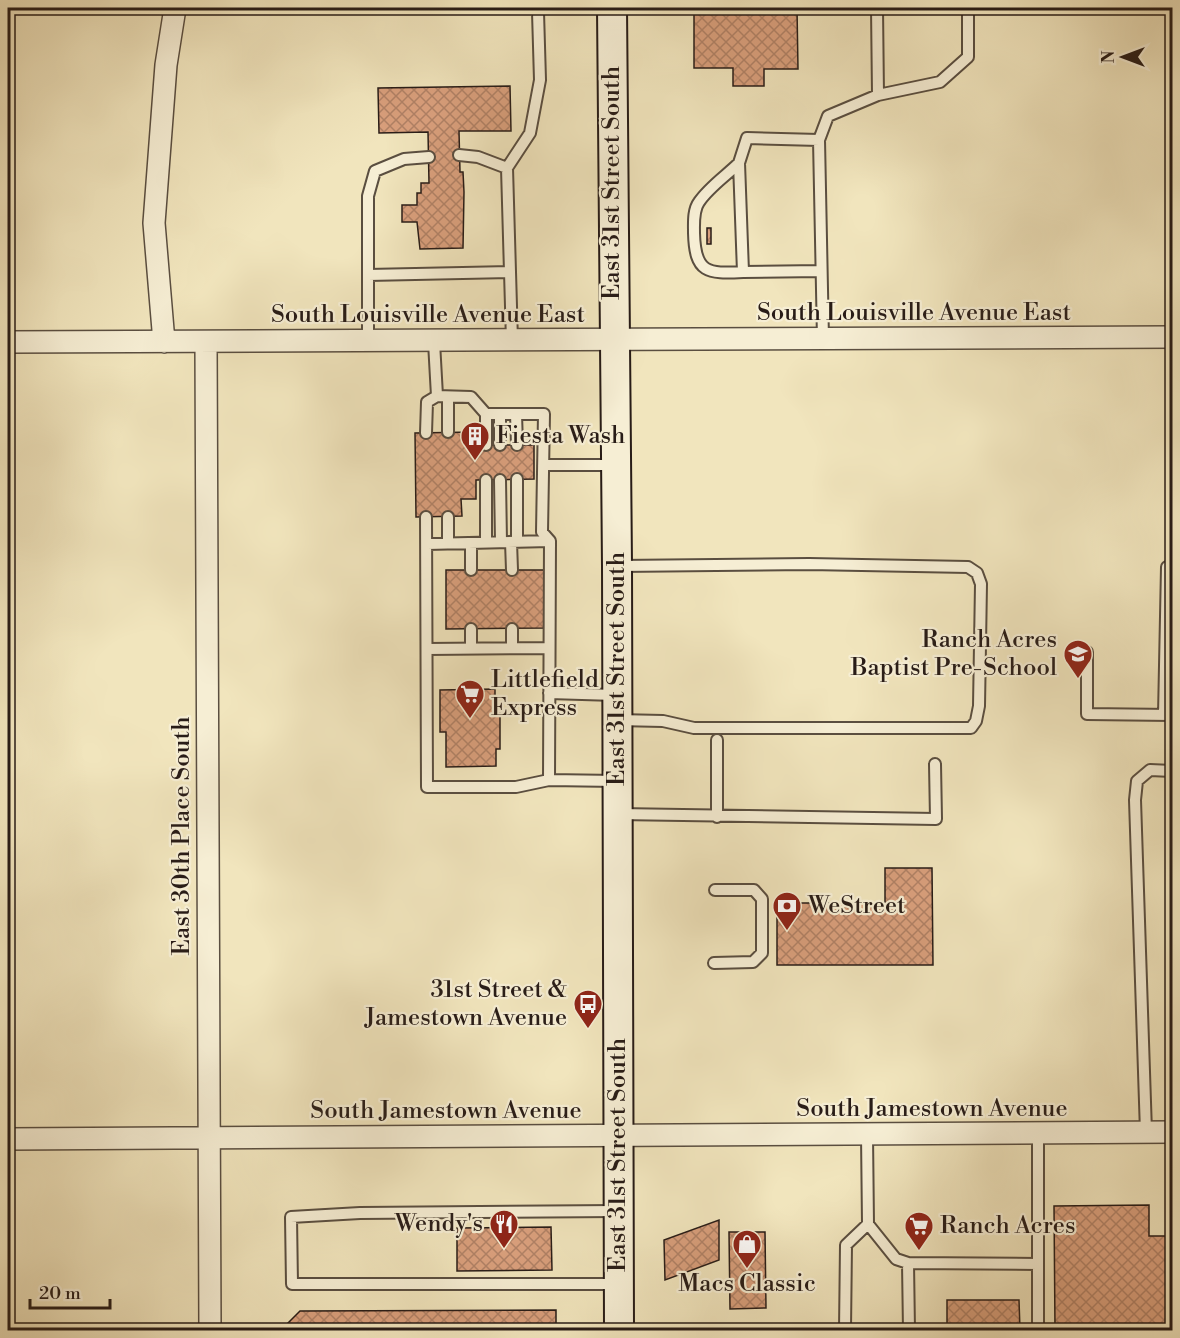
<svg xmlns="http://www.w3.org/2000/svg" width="1180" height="1338" viewBox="0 0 1180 1338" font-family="'Libre Bodoni',serif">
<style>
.building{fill:url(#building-cross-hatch);stroke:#281c17;stroke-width:1.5}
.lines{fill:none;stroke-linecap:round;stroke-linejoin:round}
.lane-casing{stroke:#5a4e40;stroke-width:14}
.street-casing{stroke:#5a4e40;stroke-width:24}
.secondary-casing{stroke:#281c17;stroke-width:32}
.lane{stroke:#f6eed4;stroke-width:10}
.street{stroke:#f6eed4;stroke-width:21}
.secondary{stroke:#f6eed4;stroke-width:28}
.labels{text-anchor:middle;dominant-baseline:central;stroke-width:4.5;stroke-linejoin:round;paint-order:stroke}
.street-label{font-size:24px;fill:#281c17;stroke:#f6eed4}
.poi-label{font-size:24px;fill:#281c17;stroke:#f6eed4;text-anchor:start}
</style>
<defs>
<pattern id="building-cross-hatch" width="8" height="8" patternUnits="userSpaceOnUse" patternTransform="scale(1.5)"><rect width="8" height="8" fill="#d99f7c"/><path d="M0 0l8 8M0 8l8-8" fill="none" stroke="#b08165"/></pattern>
</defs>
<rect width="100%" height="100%" fill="#f1e5bd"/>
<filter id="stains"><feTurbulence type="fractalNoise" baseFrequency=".00333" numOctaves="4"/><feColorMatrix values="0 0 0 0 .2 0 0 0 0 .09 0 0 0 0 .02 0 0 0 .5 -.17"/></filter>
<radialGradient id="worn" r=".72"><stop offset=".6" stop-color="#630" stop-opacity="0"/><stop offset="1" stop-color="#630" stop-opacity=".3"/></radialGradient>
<path class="building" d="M694 8H797L798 69H764V86H733V68H694Z
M510 86 511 131H459L460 172H463L464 192 463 248 420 249 417 222H402V205H417V193H421V183H429L428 132 379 133 378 88Z
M707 228H711V244H707Z
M475 432V445H534V479L476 480V499H461L462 516 416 517 415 433Z
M446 570H544V628L446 629Z
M495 689V706H500V749H496V766L446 767V732H440V690Z
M885 868H932L933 965H777V903H885Z
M1149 1205V1236H1172V1330H1055L1054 1206Z
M719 1220V1260L665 1280 664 1240Z
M551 1227 552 1270 457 1271V1228Z
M729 1232H765L766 1308 730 1309Z
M947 1300H1019L1020 1330H947Z
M556 1310V1330H281L300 1311Z"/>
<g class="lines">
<g class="lane-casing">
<path id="lane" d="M877 8 878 95
M819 140 747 138 739 163 743 272 821 271
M459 155 478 157 507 168 530 133 540 80 538 12 534 8
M739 163C727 175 709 187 699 202 693 210 694 223 694 233 695 273 707 274 743 272
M507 168 512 341
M368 275 510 272
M823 339 819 140 828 116 878 95 940 82 968 57V8
M368 342V196L375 171 404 159 429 157
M434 342 437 396 471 397 486 414H544L542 532 550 541 549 780 617 781
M448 398V432
M486 414V445
M516 414 517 445
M426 433 427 402 437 396
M500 445V414
M543 465H615
M517 479V542
M486 480V542
M500 480 501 542
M426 517 427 787H516L549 780
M448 517V543
M511 542 512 570
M471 543V570
M427 544 550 541
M471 629V648
M512 629V648
M427 649 549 648
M1087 652V714L1172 715
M549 693 615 695
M1164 715 1167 567H1172
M617 720 663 721 694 728H971L976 721 979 706 981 584 977 573 968 567 809 564 619 566
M717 740V817
M618 814 936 819 935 764
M714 963 753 962 762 953V899L754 890H715
M1146 1132 1135 800 1137 781 1150 770 1172 771
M1038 1134V1330
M867 1135 868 1224 896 1259 908 1263 1038 1264
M618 1211 360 1213 291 1217 292 1284H619
M908 1263 909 1330
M845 1330 846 1245 868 1224"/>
</g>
<g class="street-casing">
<path id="street" d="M8 342 1172 337
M164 342 154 223 166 65 175 8
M206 342 210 1330
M8 1139 1172 1132"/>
</g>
<g class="secondary-casing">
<path id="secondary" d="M612 8 617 566 619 1330"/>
</g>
<use href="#lane" class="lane"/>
<use href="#street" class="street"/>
<use href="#secondary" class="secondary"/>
</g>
<defs>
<g id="building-pin" transform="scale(1.5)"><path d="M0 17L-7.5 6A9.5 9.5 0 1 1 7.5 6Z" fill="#8f2418" stroke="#f6eed4"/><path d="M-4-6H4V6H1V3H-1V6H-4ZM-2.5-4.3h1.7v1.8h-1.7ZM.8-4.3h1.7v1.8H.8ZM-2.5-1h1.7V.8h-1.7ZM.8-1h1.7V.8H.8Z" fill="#fff"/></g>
<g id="school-pin" transform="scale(1.5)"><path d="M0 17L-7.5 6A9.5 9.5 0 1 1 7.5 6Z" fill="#8f2418" stroke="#f6eed4"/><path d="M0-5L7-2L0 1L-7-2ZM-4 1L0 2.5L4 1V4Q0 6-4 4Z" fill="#fff"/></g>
<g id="supermarket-pin" transform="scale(1.5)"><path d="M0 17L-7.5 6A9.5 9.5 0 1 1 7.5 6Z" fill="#8f2418" stroke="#f6eed4"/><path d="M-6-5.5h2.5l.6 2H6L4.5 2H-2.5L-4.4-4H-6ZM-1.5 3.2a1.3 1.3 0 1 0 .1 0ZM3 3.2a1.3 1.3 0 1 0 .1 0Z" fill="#fff"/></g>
<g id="bank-pin" transform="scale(1.5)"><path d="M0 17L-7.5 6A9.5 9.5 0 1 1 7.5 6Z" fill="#8f2418" stroke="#f6eed4"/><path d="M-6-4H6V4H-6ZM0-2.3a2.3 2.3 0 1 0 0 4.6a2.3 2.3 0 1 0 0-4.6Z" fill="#fff"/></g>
<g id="bus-pin" transform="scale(1.5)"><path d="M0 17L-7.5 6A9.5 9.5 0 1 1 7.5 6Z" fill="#8f2418" stroke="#f6eed4"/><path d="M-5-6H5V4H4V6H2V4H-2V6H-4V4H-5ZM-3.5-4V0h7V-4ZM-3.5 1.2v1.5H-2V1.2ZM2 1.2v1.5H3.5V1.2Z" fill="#fff"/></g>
<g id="restaurant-pin" transform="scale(1.5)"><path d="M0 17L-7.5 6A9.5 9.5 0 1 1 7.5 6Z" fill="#8f2418" stroke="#f6eed4"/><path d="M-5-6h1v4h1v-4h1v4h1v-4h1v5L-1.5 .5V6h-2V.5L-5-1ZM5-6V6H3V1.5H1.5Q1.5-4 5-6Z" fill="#fff"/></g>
<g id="shop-pin" transform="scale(1.5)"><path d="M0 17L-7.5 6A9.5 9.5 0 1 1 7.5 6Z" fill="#8f2418" stroke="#f6eed4"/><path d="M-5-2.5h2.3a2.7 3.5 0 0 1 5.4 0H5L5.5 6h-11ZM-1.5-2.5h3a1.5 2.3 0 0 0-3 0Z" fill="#fff"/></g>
</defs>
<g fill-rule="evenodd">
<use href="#building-pin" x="475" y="436"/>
<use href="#school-pin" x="1078" y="654"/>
<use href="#supermarket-pin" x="470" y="694"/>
<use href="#bank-pin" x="787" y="906"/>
<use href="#bus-pin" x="588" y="1004"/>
<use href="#restaurant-pin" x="504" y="1224"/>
<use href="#supermarket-pin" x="919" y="1226"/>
<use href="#shop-pin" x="747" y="1244"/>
</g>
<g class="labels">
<g class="street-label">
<text transform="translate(612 183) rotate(-90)">East 31st Street South</text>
<text x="914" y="313">South Louisville Avenue East</text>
<text x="428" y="315">South Louisville Avenue East</text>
<text transform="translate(617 669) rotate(-90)">East 31st Street South</text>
<text transform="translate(182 836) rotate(-90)">East 30th Place South</text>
<text x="932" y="1109">South Jamestown Avenue</text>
<text x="446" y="1111">South Jamestown Avenue</text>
<text transform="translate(618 1155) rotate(-90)">East 31st Street South</text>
</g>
<g class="poi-label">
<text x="496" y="436">Fiesta Wash</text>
<text x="1057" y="640" text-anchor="end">Ranch Acres<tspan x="1057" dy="28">Baptist Pre-School</tspan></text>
<text x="491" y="680">Littlefield<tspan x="491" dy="28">Express</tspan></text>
<text x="808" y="906">WeStreet</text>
<text x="567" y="990" text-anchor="end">31st Street &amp;<tspan x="567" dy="28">Jamestown Avenue</tspan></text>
<text x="483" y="1224" text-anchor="end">Wendy's</text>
<text x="940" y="1226">Ranch Acres</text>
<text x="747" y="1284" text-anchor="middle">Macs Classic</text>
</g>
</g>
<rect width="1180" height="1338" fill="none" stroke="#f1e5bd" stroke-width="30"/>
<rect x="9" y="9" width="1162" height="1320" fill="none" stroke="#281c17" stroke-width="3"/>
<rect x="15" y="15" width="1150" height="1308" fill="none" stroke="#281c17" stroke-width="1.5"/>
<g transform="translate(1123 57) rotate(270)" stroke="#f6eed4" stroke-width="4.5" paint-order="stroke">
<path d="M0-4.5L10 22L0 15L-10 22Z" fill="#281c17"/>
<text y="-9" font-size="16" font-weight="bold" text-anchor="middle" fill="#281c17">N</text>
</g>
<path d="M30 1299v9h80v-9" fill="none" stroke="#281c17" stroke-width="3"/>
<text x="39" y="1299" font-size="18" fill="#281c17" stroke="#f6eed4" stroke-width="4.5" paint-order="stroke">20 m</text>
<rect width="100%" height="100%" filter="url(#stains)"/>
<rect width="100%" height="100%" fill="url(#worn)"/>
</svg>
